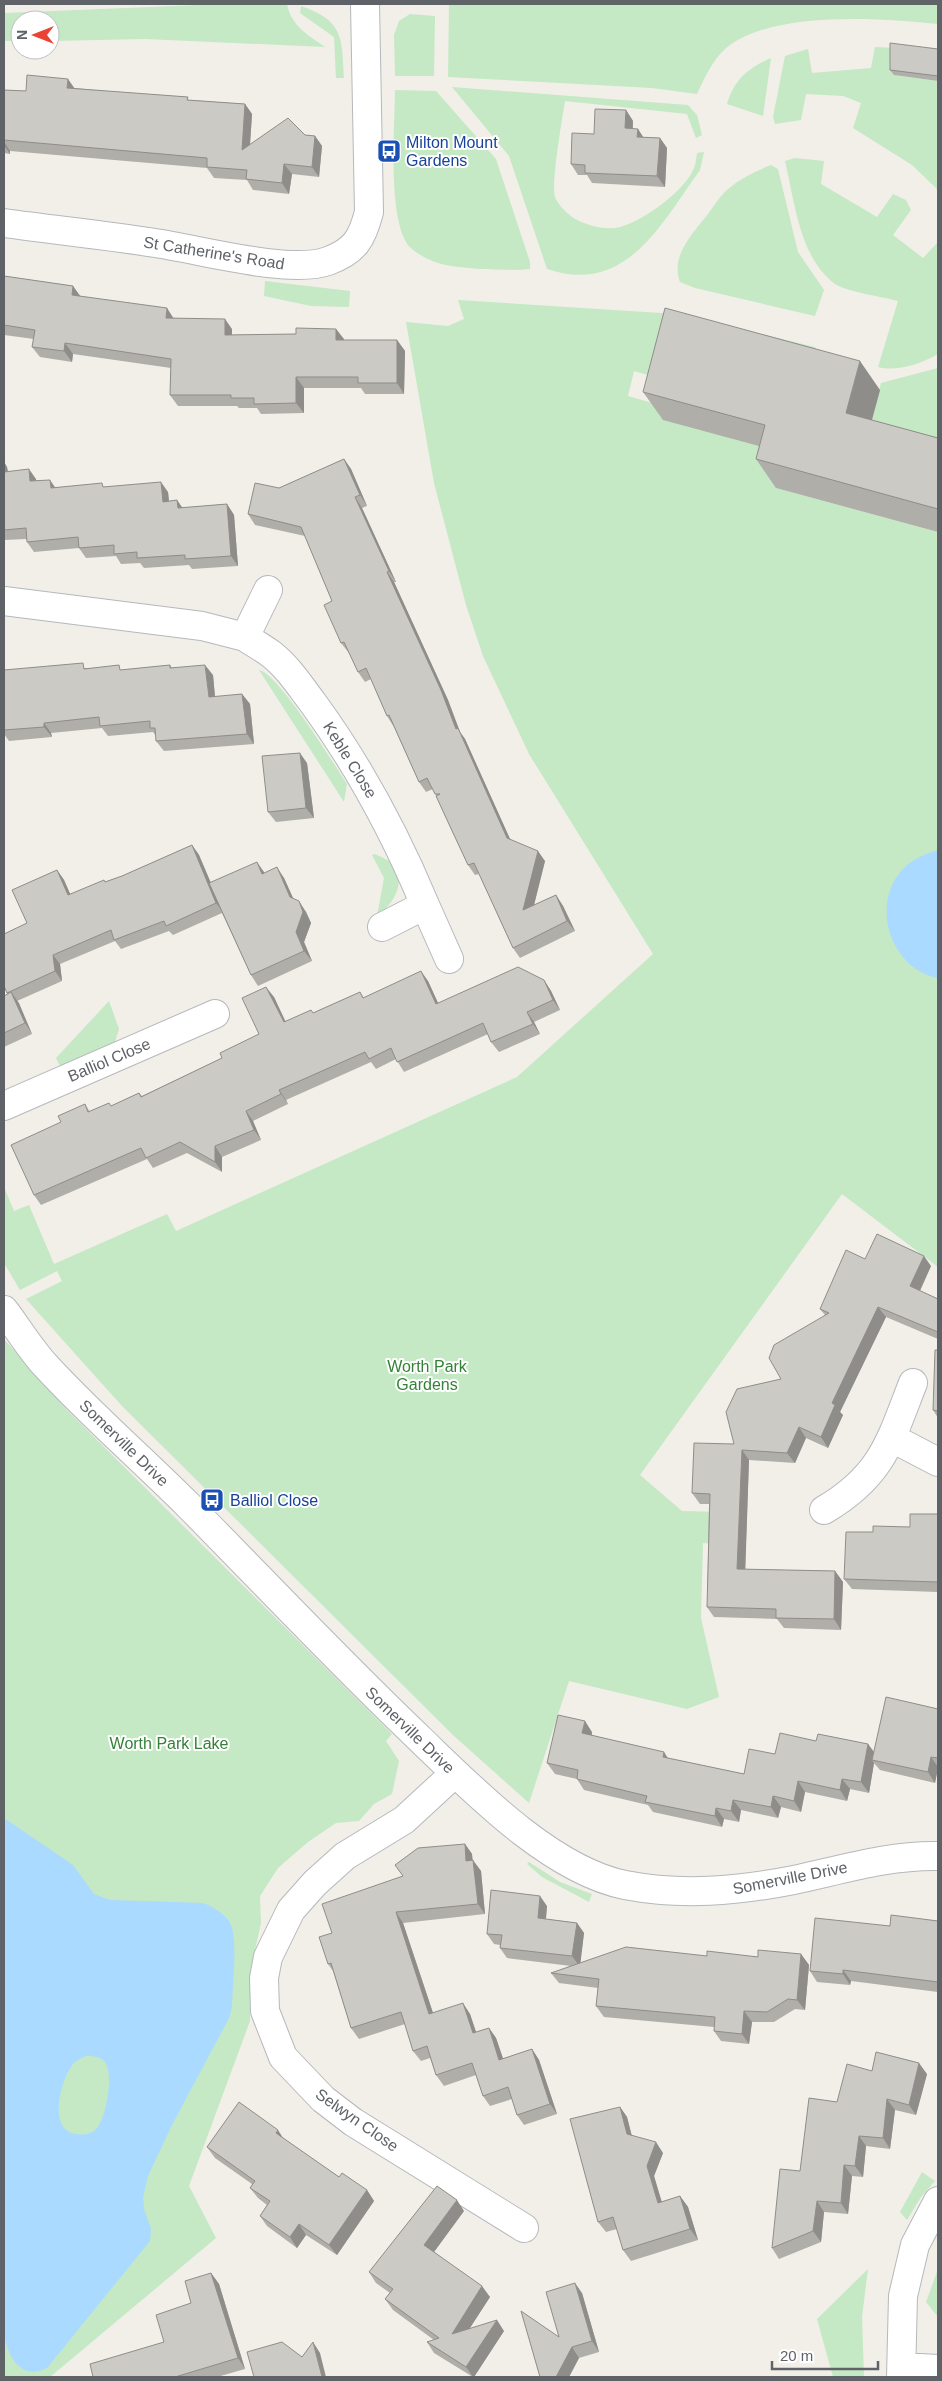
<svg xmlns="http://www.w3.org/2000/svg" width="942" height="2381" viewBox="0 0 942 2381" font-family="Arial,sans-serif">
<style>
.green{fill:#c5e8c5}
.water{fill:#aadaff;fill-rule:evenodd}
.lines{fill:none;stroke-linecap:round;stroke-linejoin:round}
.minor-casing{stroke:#b5b8bc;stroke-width:30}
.minor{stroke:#fff;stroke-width:28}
.wall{fill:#afaea9}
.shaded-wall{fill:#8f8d8a}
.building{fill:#cccac5;stroke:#8f8d8a}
.labels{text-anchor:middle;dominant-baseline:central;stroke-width:4;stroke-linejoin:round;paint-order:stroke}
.transit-label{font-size:16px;fill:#164399;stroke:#fff;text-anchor:start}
.street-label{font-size:16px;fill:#5f6368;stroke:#fff}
.park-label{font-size:16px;fill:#348238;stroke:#fff}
</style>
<rect width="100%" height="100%" fill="#f1efe8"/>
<path class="green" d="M287 4C292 27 307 34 325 47L145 39 50 41V20H20V41H4V13L199 5Z
M449 4H938V24C882 18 770 10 725 49 712 61 704 79 697 94L652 88 448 77Z
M301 6C344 21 342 38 344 78H336L334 37 300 13Z
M410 14 435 16 434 76H395L394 35 399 21Z
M875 47 894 48V75L938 81V190L912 165 853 128 861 103 843 96 806 94 801 120 775 124 773 117 785 56 808 49 812 73 871 68Z
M771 58 763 116 727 104C734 80 748 68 771 58Z
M452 87 688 105 697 115 702 135 696 138 687 114 565 101C562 120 551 183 555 197 558 205 566 212 572 217 584 225 606 231 620 227 643 221 685 191 694 168 696 164 696 158 697 153L704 152 700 170C661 224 626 296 547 269L509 156Z
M395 90 436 91 496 159 530 262V269C513 271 497 269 480 269 456 267 432 266 412 249 386 228 395 124 395 90Z
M795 158 824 161 821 184 877 217 893 194 906 200 911 210 893 235 923 258 938 242V354C921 364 897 372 878 367L898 301C884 297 844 291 835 284 799 257 795 202 785 161Z
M771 165 778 169 798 252 824 290 815 316 695 288 680 282C670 256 693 233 708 214 714 206 720 196 727 190 739 179 756 171 771 165Z
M265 281 350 291 349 307 311 306 264 296Z
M458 300 677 314 815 347 819 357 658 378 634 371 628 396 666 407 785 453 776 488 938 532V1267L842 1194 640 1475 682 1511 721 1512 717 1544 703 1543 701 1618 719 1697 687 1709 569 1681 529 1803 454 1736 122 1406 26 1299 62 1281 57 1271 20 1290 4 1263V1187L14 1211 29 1205 54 1264 167 1214 176 1231 517 1077 653 954 529 754 483 656 466 605 434 483 406 322 448 326 464 319Z
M938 368V460L866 441 881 383Z
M259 670C278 673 334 764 347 784L344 802Z
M375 854C381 857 389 860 393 864 407 883 393 905 377 916L384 878 372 855Z
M109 1001 119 1029 115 1042 60 1066 56 1058Z
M4 1339 66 1409 392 1734 386 1741 399 1761 392 1794 374 1804 359 1821 336 1823 308 1842 278 1868 260 1896 261 1923 250 1973V2021L189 2186 216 2238 50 2377H4Z
M529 1862 560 1882 592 1894 589 1902 542 1877 527 1864Z
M922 2172 935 2181 921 2197 907 2220 900 2212Z
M868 2269 862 2317 864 2377H833L817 2319Z
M938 2269V2317L926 2302Z"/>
<path class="water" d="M938 850V978C890 969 869 903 904 868 914 858 926 854 938 850Z
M4 1818 73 1865 94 1894 110 1900 203 1903C213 1907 222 1912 229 1921 239 1936 232 1987 232 2007L229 2018 171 2127 148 2176 143 2197 144 2209 151 2229 150 2241 47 2368C20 2381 7 2356 4 2332ZM86 2056C92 2056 99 2056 104 2061 115 2072 106 2119 96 2129 90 2135 83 2135 75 2134 47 2129 61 2079 73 2064 77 2060 81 2058 86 2056Z"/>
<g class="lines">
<g class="minor-casing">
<path id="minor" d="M4 223C54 230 105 235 155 243 198 249 289 275 328 261 355 251 362 239 369 212L365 4
M4 601 202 626 245 637 268 590
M245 637C254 643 263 648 271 654 288 667 300 686 313 703 359 766 395 833 425 905
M382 927 425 905 449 959
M4 1106 215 1014
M4 1310C18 1328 30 1349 46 1366 91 1415 142 1459 189 1506 266 1584 341 1664 421 1740 474 1791 551 1870 625 1885 682 1896 737 1891 794 1880 841 1870 889 1855 938 1856
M892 1438 938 1462
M824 1510C882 1476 890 1442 913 1383
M455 1773 404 1820 345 1856 315 1883 291 1910 268 1957 264 1978 265 2011 283 2057 323 2099 353 2122 524 2228
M902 2367 938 2369
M901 2377 903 2296 915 2245 938 2201"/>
</g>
<use href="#minor" class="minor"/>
</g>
<path class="wall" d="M938 49V81L894 75 890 70Z
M75 88 190 100 245 104 252 114 250 144 305 135 315 136 322 146 319 177 292 174 289 194 253 190 247 180 214 178 207 168 10 151V154L4 153V90L26 91Z
M626 110 633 121V129H638L643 137 660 138 667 148 665 187 592 183 587 175H578L571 164 594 134Z
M4 276 73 286 80 297 174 318 232 329V335L296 334 336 329 344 340H397L405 351 404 394H365L361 388H304V413L261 414 257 408H239L237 406H178L170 395 171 368 73 354 72 362 40 357 32 347 34 339 4 335Z
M880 390 872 420 938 438V532L776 488 756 459 759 446 663 420 643 392Z
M344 459 351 469 367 506 362 508 396 582H394L448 700 460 732 465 739 510 839 545 861 534 905 556 895 563 906 575 931 520 958 513 948 479 874 475 875 468 865 433 789 426 792 419 782 394 727 387 716 371 679 365 682 358 672 349 653 341 643 332 601 305 536 255 525 248 514 279 488Z
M4 462 7 467 8 471 36 479V481L55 487H105L168 492 169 501 177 500 182 508 227 504 234 515 238 566 192 569 189 565 144 568 140 563 121 564 116 556 86 558 79 548 34 552 27 542V539L4 540Z
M170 665 172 668 213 675 215 697 242 694 250 704 254 744 164 751 156 741V736L153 732 108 736 102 728 51 733 52 737 9 741 4 734V670L87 668 122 670Z
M307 763 314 818 276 822 268 812Z
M192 845 199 855 211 883 264 873 284 878 293 898 306 912 311 923 304 942 312 961 258 986 251 975 222 913 173 935 169 931 121 949 115 941 60 964 62 981 17 1001 32 1034 4 1047V996L7 994V993L27 923 57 870 64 880 70 894 122 876Z
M544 980 551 991 560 1010 534 1022 540 1034 499 1052 491 1042 488 1034 404 1072 396 1059 376 1069 371 1062 286 1100 288 1104 253 1121 261 1140 222 1157V1172L187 1153 153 1168 147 1159 41 1205 34 1195 61 1122 85 1104 90 1112 112 1106 139 1093 142 1096 222 1058 259 1034 274 997 285 1022 313 1013 360 992 364 998 428 981 438 1003Z
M865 1259 931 1266 920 1291 938 1299V1339L886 1317 840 1412 843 1415 828 1448 806 1438 795 1463 749 1460 745 1569 835 1571 843 1582 841 1630 784 1628 777 1619 714 1617 707 1607 709 1504H700L692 1493 734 1444 781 1379 825 1315 820 1309Z
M938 1350V1418L933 1410Z
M938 1514V1592L852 1589 844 1579 873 1532 910 1527Z
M938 1709V1769L935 1783 880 1770 874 1763 869 1793 850 1789 847 1801 805 1792 801 1812 781 1807 778 1818 741 1810 739 1822 724 1819 722 1827 653 1812 648 1805 584 1790 577 1779 555 1774 547 1763 592 1732V1735L668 1758 744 1774 775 1754 816 1741 868 1744 874 1752Z
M465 1844 472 1854V1860L481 1871 485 1914 403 1923 433 2013 470 2014 476 2032 489 2028 496 2038 503 2059 532 2049 539 2060 557 2114 524 2125 517 2115 512 2099 490 2106 483 2096 476 2075 444 2086 436 2075 430 2058 421 2061 413 2051 405 2024 359 2039 351 2028 333 1971 328 1964 332 1933 403 1876Z
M547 1906 546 1919 577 1923 584 1933 580 1963 707 1956 758 1957 801 1954 809 1965 805 2010 795 2009 774 2022H752L749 2044 721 2041 714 2031V2027L604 2017 596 2006 598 1988 559 1983 551 1973 571 1966 507 1958 500 1948V1945L494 1944 487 1934Z
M938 1921V1992L851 1981 850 1985 817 1982 810 1971 890 1926Z
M872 2071 927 2074 916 2115 895 2110 890 2149 866 2146 863 2177 852 2176 848 2214 824 2212 821 2242 779 2259 772 2248 800 2171 837 2102Z
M620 2107 627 2117 632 2136 663 2153 654 2176 662 2202 680 2196 688 2207 698 2240 631 2261 623 2250 617 2229 606 2232 598 2222Z
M284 2139 339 2177 367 2190 374 2201 337 2255 306 2235 297 2248 267 2226 260 2216 267 2205 258 2198 250 2188 252 2184 215 2158 207 2147Z
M464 2211 434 2252 490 2297 469 2329 504 2331 474 2377H473L434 2353 427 2342 434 2340 393 2310 385 2299 390 2293 376 2283 369 2272Z
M211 2273 219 2284 245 2369 217 2377H93L164 2342Z
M582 2293 599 2352 579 2358 569 2377H540L559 2337Z"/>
<path class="shaded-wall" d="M68 79 75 89 67 88Z
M245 104 252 114 249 160 242 150Z
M626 110 633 121 632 139 625 128Z
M638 129 645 140 637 137Z
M315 136 322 146 319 177 312 167Z
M660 138 667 148 665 187 657 176Z
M4 142 10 151V154L4 145Z
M284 164 292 174 289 194 282 183Z
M73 286 81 297 72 295Z
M167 308 174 319 166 318Z
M225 319 232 329V346L225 335Z
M336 329 344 339V350L336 340Z
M397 340 405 351 404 394 397 383Z
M65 343 73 354 72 362 64 351Z
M860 361 880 390 866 441 846 413Z
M296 377 304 388V413L296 403Z
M344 459 351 469 367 506 360 495Z
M4 462 7 467 9 482 4 475Z
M29 469 36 479 37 492 30 481Z
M50 480 57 490 51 488Z
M161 482 168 492 170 512 163 502Z
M355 497 362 508 396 582 389 571Z
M177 500 184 510 178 508Z
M227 504 234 515 238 566 231 556Z
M387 572 394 582 448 700 460 732 465 739 514 848 507 838 456 729Z
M205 665 213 675 216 708 209 697Z
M242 694 250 704 254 744 247 734Z
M44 723 51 733 52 737 44 727Z
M300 753 307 763 314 818 306 808Z
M192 845 199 855 223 912 216 903Z
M538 851 545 861 530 921 523 910Z
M257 862 264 872 269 884 262 874Z
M277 867 284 878 297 907 290 897Z
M57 870 64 880 75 905 68 895Z
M556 895 563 906 575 931 567 921Z
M299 901 306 912 311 923 304 942 312 961 304 951 296 932Z
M53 955 60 964 62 981 55 971Z
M421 971 428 981 443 1014 436 1004Z
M544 980 551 991 560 1010 553 1000Z
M266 987 274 997 291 1033 284 1022Z
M11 992 19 1003 32 1034 25 1023Z
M527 1012 534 1022 540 1034 533 1024Z
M279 1090 286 1100 288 1104 281 1094Z
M246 1111 253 1121 261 1140 254 1130Z
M215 1146 222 1157V1172L215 1162Z
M924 1256 931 1266 917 1297 910 1286Z
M878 1307 886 1317 840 1412 843 1415 828 1448 821 1437 832 1403Z
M799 1427 806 1438 795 1463 787 1453Z
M742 1450 749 1460 745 1579 737 1569Z
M835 1571 843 1582 841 1630 834 1619Z
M585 1721 592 1732 590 1743 582 1733Z
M868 1744 876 1755 872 1760 874 1763 869 1793 861 1782Z
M664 1752 671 1763 663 1757Z
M931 1757 938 1767 935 1783 928 1772Z
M842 1779 850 1789 847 1801 840 1790Z
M798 1781 805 1792 801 1812 794 1801Z
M773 1796 781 1807 778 1818 771 1807Z
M733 1800 741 1810 739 1822 731 1811Z
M716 1808 724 1819 722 1827 715 1816Z
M465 1844 472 1854 474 1871 466 1861Z
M473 1860 481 1871 485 1914 478 1904Z
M540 1896 547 1906 545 1928 538 1918Z
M396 1912 403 1923 437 2025 429 2014Z
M577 1923 584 1933 580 1967 572 1956Z
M801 1954 809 1965 805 2010 797 2000Z
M843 1970 851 1981 850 1985 843 1974Z
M463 2003 470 2014 480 2044 473 2033Z
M744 2011 752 2022 749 2044 742 2034Z
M489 2028 496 2038 507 2070 499 2060Z
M532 2049 539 2060 557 2114 550 2104Z
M919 2063 927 2074 916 2115 909 2105Z
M887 2099 895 2110 890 2149 883 2138Z
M620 2107 627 2117 634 2145 627 2134Z
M278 2130 285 2141 276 2133Z
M859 2136 866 2146 863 2177 855 2166Z
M656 2142 663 2153 654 2176 665 2214 658 2203 647 2166Z
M844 2165 852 2176 848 2214 841 2203Z
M367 2190 374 2201 337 2255 329 2245Z
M680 2196 688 2207 698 2240 690 2229Z
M457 2200 464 2211 431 2256 424 2245Z
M817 2201 824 2212 821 2242 813 2231Z
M299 2224 306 2235 297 2248 290 2237Z
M211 2273 219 2284 245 2369 238 2358Z
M575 2283 582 2293 599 2352 592 2341Z
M482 2286 490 2297 459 2345 452 2334Z
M497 2320 504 2331 474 2377H473L466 2367Z
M313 2342 320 2353 326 2377H322Z
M572 2347 579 2358 569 2377H556Z"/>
<path class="building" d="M890 43 938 49V76L890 70Z
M27 75 68 79 67 88 188 97 187 100 245 104 242 150 288 118 305 135 315 136 312 167 284 164 282 183 246 179 247 170 207 167V158L4 140V90L26 91Z
M595 109 626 110 625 128 638 129 637 137 660 138 657 176 585 173V165L571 164 572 133 594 134Z
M4 276 73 286 72 295 167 308 166 318 225 319V335L296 334V328L336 329V340H397V383H358V377H296V403L254 404V398H231V395H170L171 359 65 343 64 351 32 347 35 330 4 325Z
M665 308 860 361 846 413 938 438V509L756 459 765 425 643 392Z
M344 459 360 495 355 497 389 571 387 572 441 690 456 729 458 728 507 838 538 851 523 910 556 895 567 921 513 948 474 863 468 865 454 835 436 796 440 794H435L427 778 419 782 389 715 387 716 366 668 358 672 344 642 341 643 324 605 332 601 301 527 248 514 255 483 279 488Z
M29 469 30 481 50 480 51 488 102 483 103 487 161 482 163 502 177 500 178 508 227 504 231 556 185 559V555L137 558V552L114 554V545L79 548 78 537 27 542 26 528 4 530V472Z
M83 663 84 669 119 665 120 670 170 665V668L205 665 209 697 242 694 247 734 156 741 155 728H150V721L100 726 99 717 44 723V727L4 730V670Z
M300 753 306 808 268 812 262 756Z
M192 845 216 903 166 926 164 921 114 940 111 930 53 955 55 971 7 993 4 986V934L27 923 12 890 57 870 68 895 104 880 105 882 122 876Z
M257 862 262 874 277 867 290 897 299 901 303 912 296 932 304 951 251 975 209 883Z
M518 967 544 980 553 1000 527 1012 533 1024 491 1042 483 1023 397 1062 391 1048 369 1059 365 1052 279 1090 281 1094 246 1111 254 1130 215 1146V1162L180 1142 146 1158 141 1148 34 1195 11 1145 61 1122 58 1116 85 1104 88 1112 109 1103 111 1106 139 1093 141 1097 222 1058 220 1053 259 1034 242 998 266 987 284 1022 311 1010 313 1013 360 992 363 998 421 971 436 1004Z
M11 992 25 1023 4 1033V996Z
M877 1234 924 1256 910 1286 938 1299V1332L878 1307 832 1403 835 1405 821 1437 799 1427 787 1453 742 1450 737 1569 835 1571 834 1619 776 1618V1609L707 1607 710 1494 692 1493 694 1443 734 1444 726 1412 737 1389 781 1379 769 1358 774 1345 829 1313 820 1309 846 1250 865 1259Z
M935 1350H938V1411L933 1410Z
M910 1514H938V1582L844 1579 846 1532H873V1526L910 1527Z
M886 1697 938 1709V1758L931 1757 928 1772 872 1760Z
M558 1715 585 1721 582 1733 664 1752 663 1757 744 1774 749 1749 775 1754 780 1733 816 1741 818 1734 868 1744 861 1782 842 1779 840 1790 798 1781 794 1801 773 1796 771 1807 733 1800 731 1811 716 1808 715 1816 645 1802 647 1796 577 1779 578 1770 547 1763Z
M465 1844 466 1861 473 1860 478 1904 396 1912 429 2014 463 2003 473 2033 489 2028 499 2060 532 2049 550 2104 517 2115 508 2087 483 2096 472 2063 436 2075 427 2046 413 2051 401 2012 351 2028 331 1963 328 1964 319 1937 332 1933 322 1904 403 1876 395 1865 418 1848Z
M491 1890 540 1896 538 1918 577 1923 572 1956 500 1948 502 1935 487 1934Z
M891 1915 938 1921V1982L843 1970V1974L810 1971 815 1918 890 1926Z
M626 1947 707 1956V1951L758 1957V1950L801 1954 797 2000 788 1999 767 2012 744 2011 742 2034 714 2031 715 2017 596 2006 599 1979 551 1973Z
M876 2052 919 2063 909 2105 887 2099 883 2138 859 2136 855 2166 844 2165 841 2203 817 2201 813 2231 772 2248 780 2169 800 2171 809 2098 837 2102 847 2064 872 2071Z
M239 2102 278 2130 276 2133 339 2177 342 2173 367 2190 329 2245 299 2224 290 2237 260 2216 270 2201 250 2188 255 2181 207 2147Z
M620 2107 627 2134 656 2142 647 2166 658 2203 680 2196 690 2229 623 2250 613 2217 598 2222 570 2119Z
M437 2186 457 2200 424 2245 482 2286 452 2334 497 2320 466 2367 427 2342 439 2338 385 2299 393 2289 369 2272Z
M211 2273 238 2358 175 2377H93L90 2364 164 2342 156 2315 191 2303 185 2281Z
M575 2283 592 2341 572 2347 556 2377H540L521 2311 559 2337 546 2292Z
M282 2342 302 2357 313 2342 322 2377H254L247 2352Z"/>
<defs>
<g id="bus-square" transform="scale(1.25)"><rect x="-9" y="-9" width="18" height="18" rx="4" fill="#1a4fb4" stroke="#fff"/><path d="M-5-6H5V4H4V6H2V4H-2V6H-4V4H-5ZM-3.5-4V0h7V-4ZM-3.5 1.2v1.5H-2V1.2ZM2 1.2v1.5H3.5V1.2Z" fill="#fff"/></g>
</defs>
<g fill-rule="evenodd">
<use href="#bus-square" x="389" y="151"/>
<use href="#bus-square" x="212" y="1500"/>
</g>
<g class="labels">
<g class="transit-label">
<text x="406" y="142">Milton Mount<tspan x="406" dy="18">Gardens</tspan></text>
<text x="230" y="1500">Balliol Close</text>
</g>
<g class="street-label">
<text transform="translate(214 253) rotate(9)">St Catherine's Road</text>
<text transform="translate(350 760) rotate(58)">Keble Close</text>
<text transform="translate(109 1060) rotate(-23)">Balliol Close</text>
<text transform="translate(124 1443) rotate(44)">Somerville Drive</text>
<text transform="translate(410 1730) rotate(44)">Somerville Drive</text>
<text transform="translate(790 1878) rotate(-11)">Somerville Drive</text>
<text transform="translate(357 2120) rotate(35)">Selwyn Close</text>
</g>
<g class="park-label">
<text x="427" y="1366">Worth Park<tspan x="427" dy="18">Gardens</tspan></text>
<text x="169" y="1743">Worth Park Lake</text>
</g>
</g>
<rect width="942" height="2381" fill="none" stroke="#5f6368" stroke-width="10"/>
<g transform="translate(35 35) rotate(270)"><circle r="24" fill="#ffffff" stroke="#bfc1c3"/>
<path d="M0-4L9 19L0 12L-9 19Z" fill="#ea4335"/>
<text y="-8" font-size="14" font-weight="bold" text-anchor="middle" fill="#5f6368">N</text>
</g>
<path d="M772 2361v8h106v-8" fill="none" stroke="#5f6368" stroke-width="2.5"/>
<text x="780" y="2361" font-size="15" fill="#5f6368" stroke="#ffffff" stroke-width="4" paint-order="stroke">20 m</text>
</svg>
